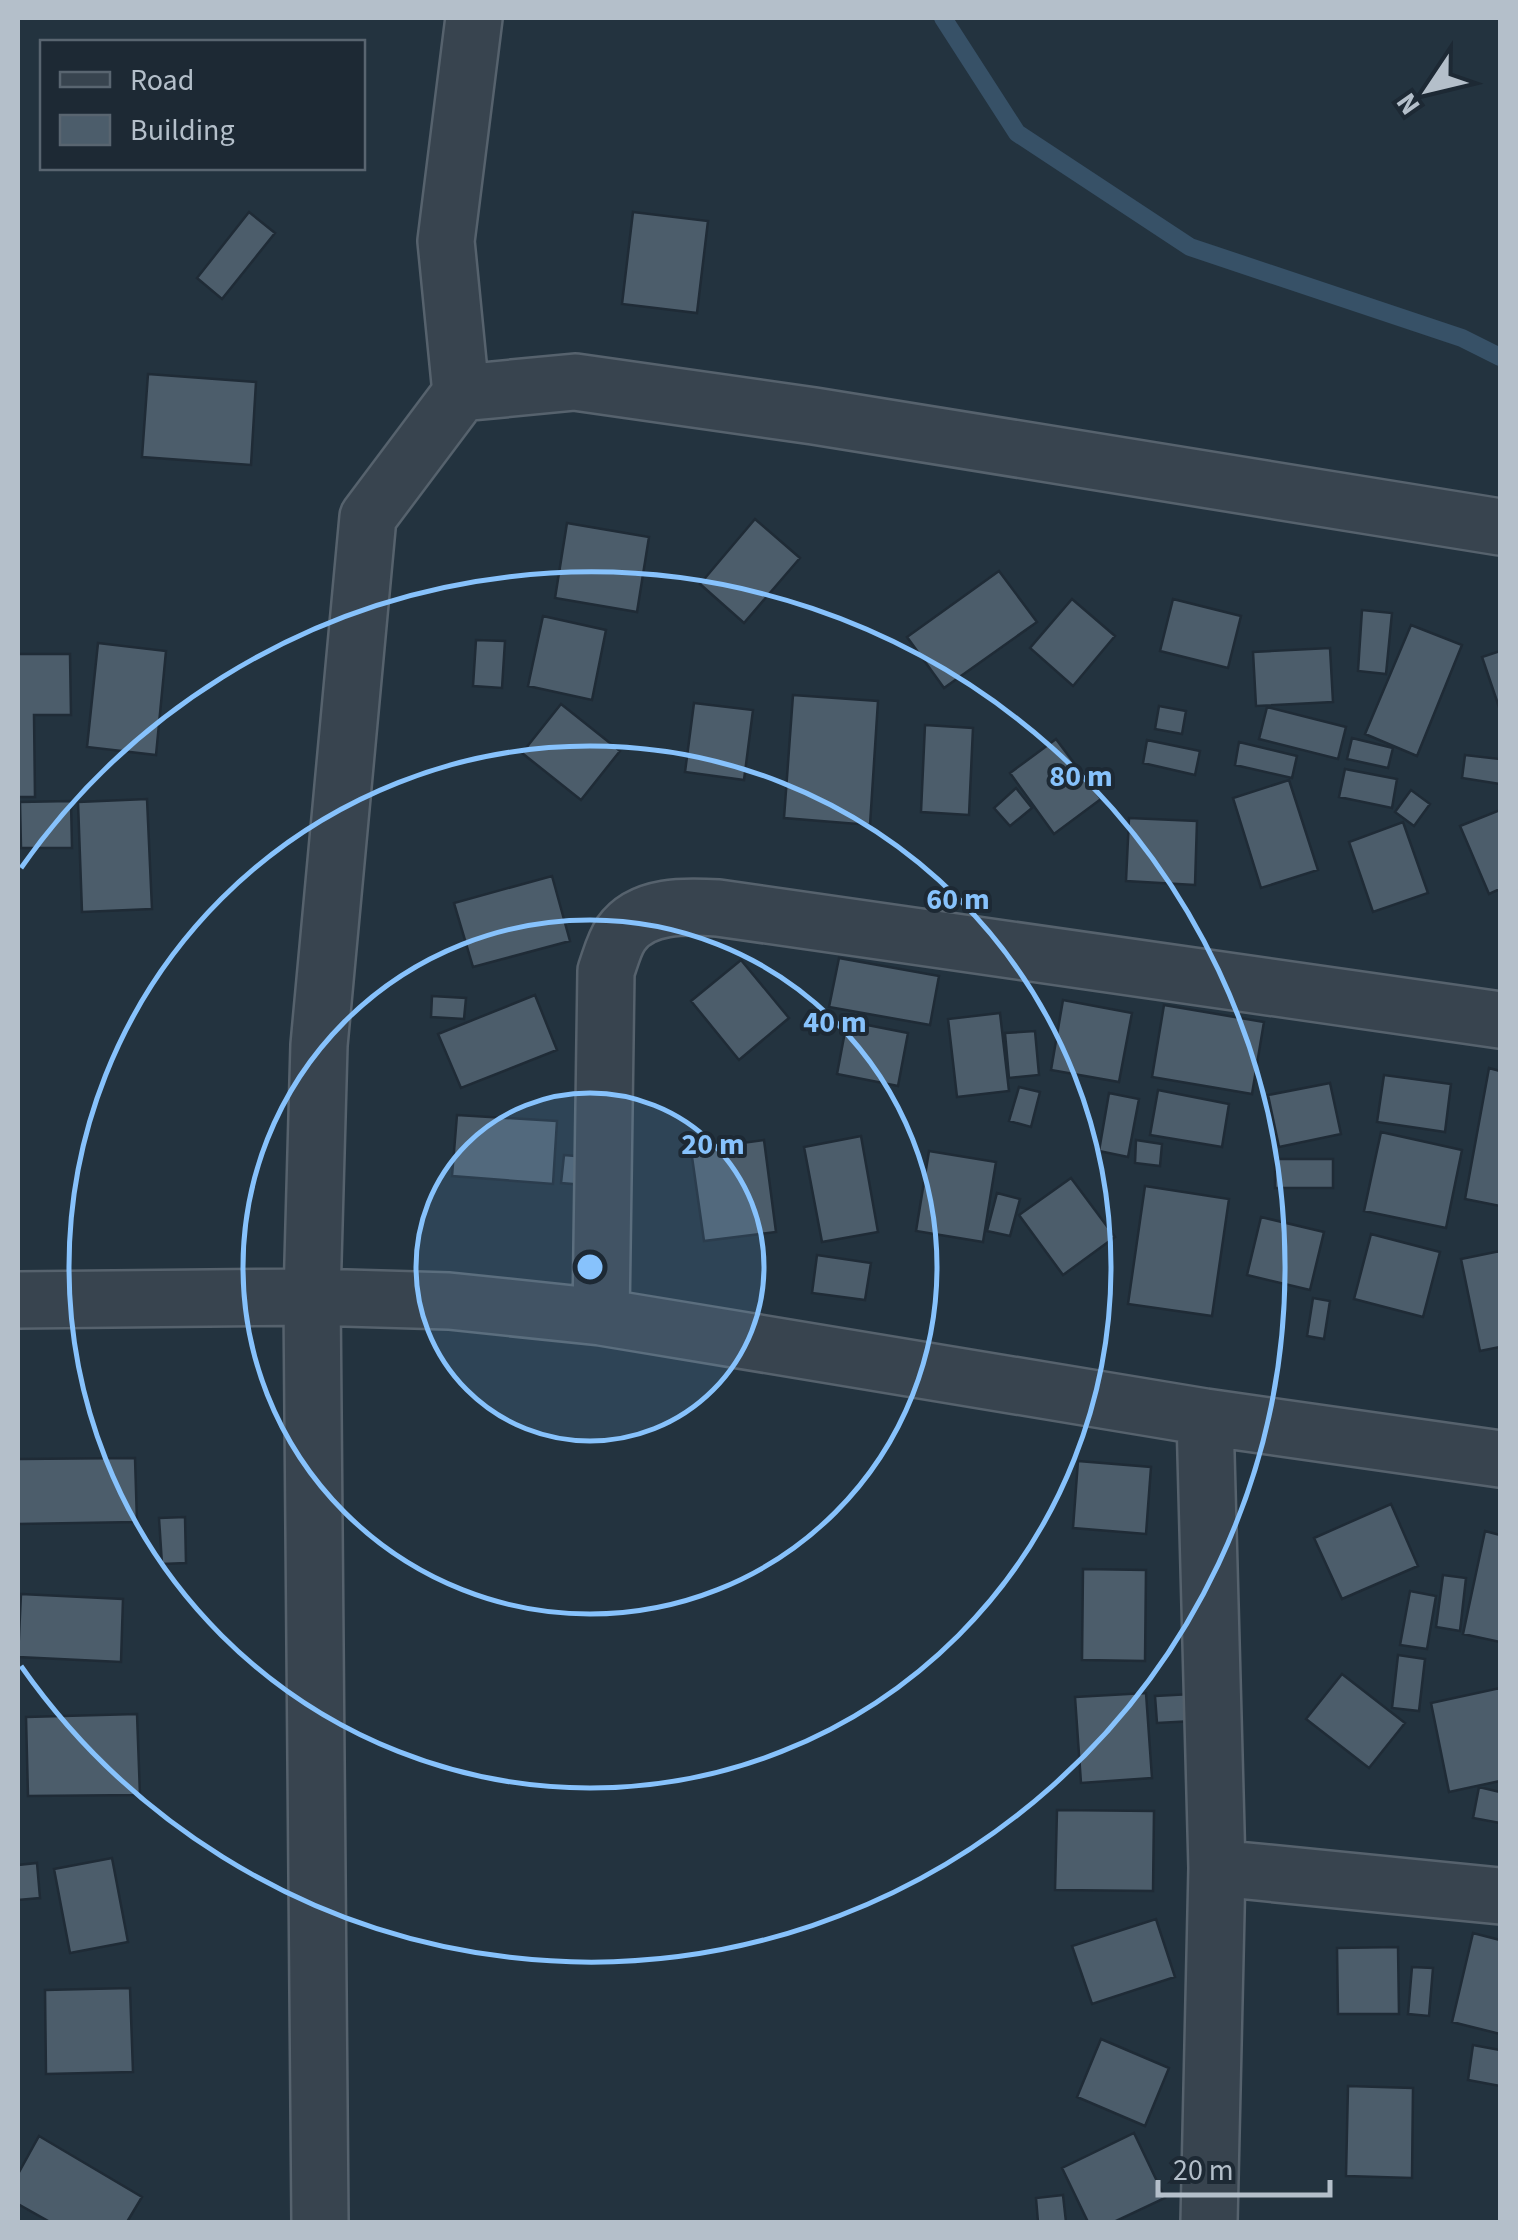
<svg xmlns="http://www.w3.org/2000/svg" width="1518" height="2240" viewBox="0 0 1518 2240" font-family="'Source Sans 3',sans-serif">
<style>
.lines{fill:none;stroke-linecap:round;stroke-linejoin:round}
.stream{stroke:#375167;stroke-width:18}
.building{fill:#4c5d6b;stroke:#1f2b36;stroke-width:2.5}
.minor-casing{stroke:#56626d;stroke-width:60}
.minor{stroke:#38444f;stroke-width:55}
.ring{fill:none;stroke:#87c2fc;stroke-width:5}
.centre{fill:#87c2fc;stroke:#1d2934;stroke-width:5}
.ring-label{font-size:30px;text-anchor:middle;font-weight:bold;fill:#87c2fc;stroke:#1d2934;stroke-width:8;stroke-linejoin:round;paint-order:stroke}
</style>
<rect width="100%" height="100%" fill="#23333f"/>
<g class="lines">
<path class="stream" d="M943 18 1017 133 1190 247 1462 338 1500 357"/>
</g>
<path class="building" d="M249 212 275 233 222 299 197 278Z
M633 212 708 221 697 313 622 304Z
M148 374 256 382 251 465 142 457Z
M755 519 800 558 744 623 700 584Z
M567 523 649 537 637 612 555 598Z
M999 571 1037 622 944 688 907 637Z
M1072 599 1115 636 1073 686 1030 648Z
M1173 599 1241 616 1228 668 1160 651Z
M1362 610 1392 613 1386 674 1358 671Z
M543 616 606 630 592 700 528 686Z
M1411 625 1462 645 1417 756 1365 734Z
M476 640 505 641 502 688 473 686Z
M98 643 166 651 156 755 87 747Z
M1330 648 1333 702 1256 706 1253 652Z
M1500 651V710L1482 657Z
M18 654H70L71 715H34L35 797H18Z
M793 695 878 701 870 825 784 818Z
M694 703 753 710 744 780 685 772Z
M561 704 620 751 581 800 522 753Z
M1159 706 1186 711 1182 734 1155 729Z
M1267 707 1346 727 1338 759 1259 739Z
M925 725 973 728 969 815 921 812Z
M1352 738 1393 748 1388 768 1347 759Z
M1056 739 1101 799 1054 834 1010 773Z
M1147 740 1200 751 1195 775 1143 763Z
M1239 742 1297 756 1292 778 1235 765Z
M1465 755 1500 759V784L1462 778Z
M1345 769 1397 779 1392 808 1339 797Z
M1289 780 1318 870 1261 888 1233 798Z
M1016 788 1032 808 1010 826 994 808Z
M1411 790 1430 804 1414 826 1395 812Z
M147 799 152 909 82 912 78 802Z
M71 801 72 848H21L20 802Z
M1500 810V889L1489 894 1460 826Z
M1129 818 1197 821 1195 885 1126 881Z
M1403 822 1428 893 1373 912 1349 842Z
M552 876 570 941 473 967 454 903Z
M839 958 939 976 930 1025 829 1007Z
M741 960 789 1018 739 1060 691 1001Z
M535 995 557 1050 461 1088 438 1034Z
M432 996 466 998 464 1019 431 1017Z
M1063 1000 1132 1013 1119 1082 1051 1070Z
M1164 1005 1264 1022 1252 1094 1152 1077Z
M1000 1013 1009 1091 957 1097 948 1019Z
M847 1021 908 1033 898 1086 837 1074Z
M1035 1031 1039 1075 1009 1078 1005 1033Z
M1489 1068 1500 1071V1206L1465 1199Z
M1384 1075 1451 1084 1445 1132 1377 1122Z
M1330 1083 1341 1134 1279 1147 1268 1095Z
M1019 1087 1040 1092 1031 1127 1009 1121Z
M1158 1090 1229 1104 1222 1147 1150 1135Z
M1109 1093 1139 1099 1128 1157 1099 1151Z
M457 1115 557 1121 553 1184 452 1176Z
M1381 1132 1462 1150 1446 1228 1364 1211Z
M861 1136 878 1232 822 1242 804 1147Z
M764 1140 776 1232 704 1241 691 1150Z
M1136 1140 1162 1144 1160 1166 1135 1163Z
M929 1151 996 1162 983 1242 916 1231Z
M564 1155 587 1157 584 1185 561 1183Z
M1275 1159H1333V1188H1275Z
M1071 1178 1115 1237 1063 1275 1019 1215Z
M1145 1186 1229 1199 1212 1316 1128 1304Z
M997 1193 1020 1199 1010 1236 987 1231Z
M1261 1217 1324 1232 1310 1290 1247 1275Z
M1371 1234 1440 1252 1423 1317 1354 1299Z
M1500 1251V1347L1480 1351 1461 1259Z
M817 1255 871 1263 865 1300 812 1293Z
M1313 1298 1330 1301 1324 1339 1307 1336Z
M135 1458 137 1522 18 1524V1459Z
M1078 1461 1151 1467 1146 1534 1073 1528Z
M1391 1504 1418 1566 1342 1599 1314 1538Z
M185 1517 186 1563 162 1564 159 1518Z
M1485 1531 1500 1535V1642L1463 1634Z
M1083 1569 1146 1570 1145 1661 1082 1660Z
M1443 1575 1466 1578 1460 1631 1436 1627Z
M1410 1591 1436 1596 1427 1649 1400 1645Z
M21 1594 123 1599 121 1662 18 1657Z
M1398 1655 1425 1659 1419 1711 1392 1708Z
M1342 1674 1405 1723 1369 1768 1306 1719Z
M1500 1688V1781L1449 1792 1431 1703Z
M1146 1693 1152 1778 1081 1783 1075 1697Z
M1192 1694 1194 1721 1157 1723 1155 1696Z
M137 1714 140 1795 28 1796 26 1717Z
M1479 1787 1500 1792V1823L1473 1818Z
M1057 1810 1154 1811 1153 1891 1055 1890Z
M112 1858 128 1942 70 1953 54 1869Z
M37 1863 40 1898 18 1900V1865Z
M1156 1919 1175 1977 1092 2004 1072 1946Z
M1473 1933 1500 1940V2034L1452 2022Z
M1398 1947 1399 2014H1338L1337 1948Z
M1412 1967 1433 1968 1429 2016 1408 2014Z
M130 1988 133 2072 46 2074 45 1990Z
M1101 2039 1169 2068 1145 2126 1077 2097Z
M1473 2045 1500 2050V2086L1468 2080Z
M1348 2086 1413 2088 1412 2178 1346 2176Z
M1134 2133 1165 2198 1114 2222H1088L1062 2168Z
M39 2136 142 2197 127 2222H50L18 2204V2174Z
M1063 2195 1066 2222H1038L1036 2198Z"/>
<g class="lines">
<g class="minor-casing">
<path id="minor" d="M461 393 575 382 814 416 1500 527
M18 1300 312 1297 449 1301 601 1317 1205 1417 1500 1459
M601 1317 606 971C610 960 614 944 621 934 642 904 687 906 718 908L1500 1020
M1205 1417 1217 1868 1209 2222
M1217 1868 1500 1896
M320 2222 312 1297 319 1045 368 517 461 393 446 241 474 18"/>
</g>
<use href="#minor" class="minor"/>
</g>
<circle cx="590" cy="1267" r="174" fill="#87c2fc" fill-opacity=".12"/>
<g class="ring">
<circle cx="590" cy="1267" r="174"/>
<circle cx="590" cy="1267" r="347"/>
<circle cx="590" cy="1267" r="521"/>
<path d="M21 868A695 695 0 1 1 21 1666"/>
</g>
<circle cx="590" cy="1267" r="15" class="centre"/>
<g class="ring-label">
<text x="1081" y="786">80 m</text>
<text x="958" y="909">60 m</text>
<text x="835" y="1032">40 m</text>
<text x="713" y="1154">20 m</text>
</g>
<rect width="1518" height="2240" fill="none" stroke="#b4bfca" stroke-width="40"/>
<rect x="40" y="40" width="325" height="130" fill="#1d2934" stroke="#596570" stroke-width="2.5"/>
<rect x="60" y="72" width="50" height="15" fill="#38444f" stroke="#596570" stroke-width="2.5"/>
<text x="130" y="90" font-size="30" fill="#b4bfca">Road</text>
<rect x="60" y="115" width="50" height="30" fill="#4c5d6b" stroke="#596570" stroke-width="2.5"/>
<text x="130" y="140" font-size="30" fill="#b4bfca">Building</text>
<g transform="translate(1428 90) rotate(235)" stroke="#1d2934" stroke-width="8" paint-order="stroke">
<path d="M0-8L18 38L0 25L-18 38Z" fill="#b4bfca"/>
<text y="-15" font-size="28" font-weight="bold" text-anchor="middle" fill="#b4bfca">N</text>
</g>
<path d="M1158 2180v15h172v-15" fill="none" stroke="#b4bfca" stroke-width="5"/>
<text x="1173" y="2180" font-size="30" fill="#b4bfca" stroke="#1d2934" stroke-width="8" paint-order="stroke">20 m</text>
</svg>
